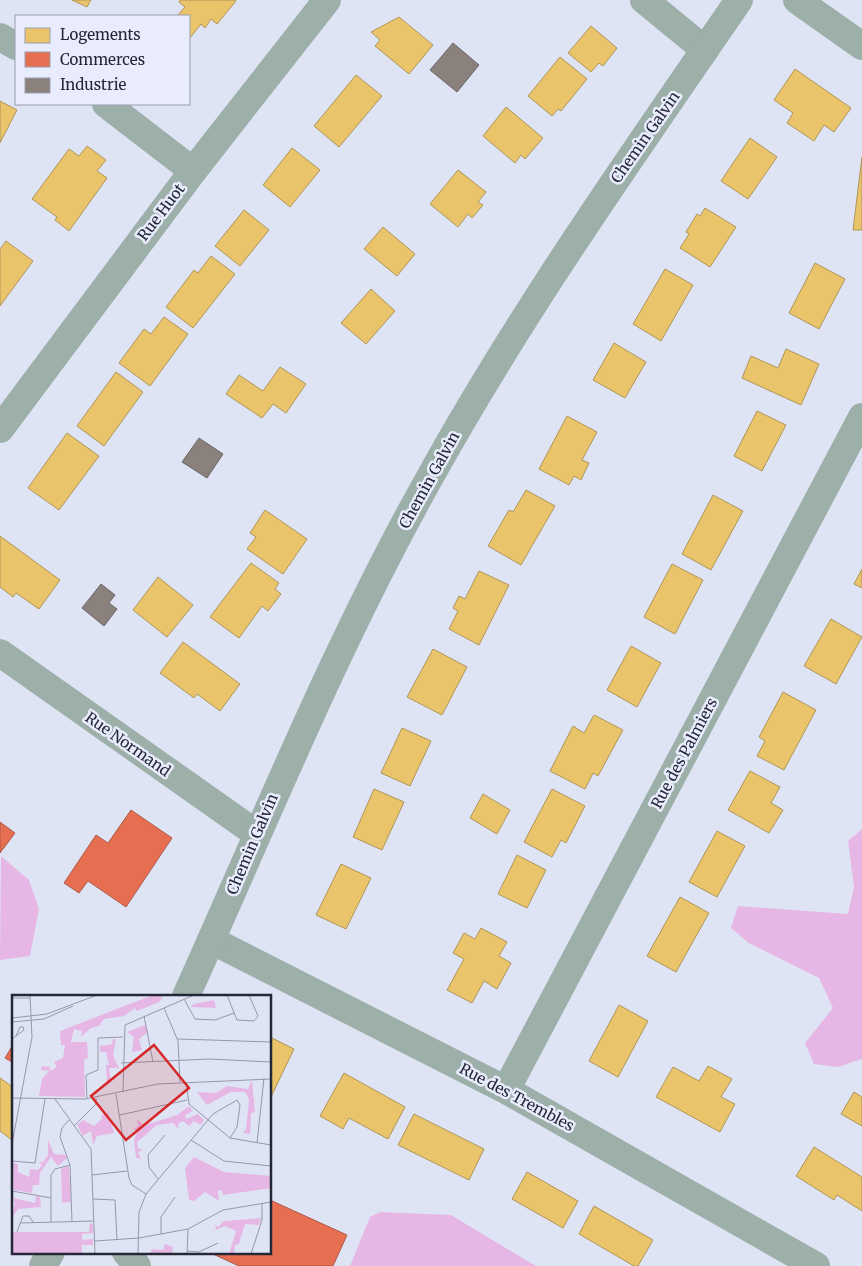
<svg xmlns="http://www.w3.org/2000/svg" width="862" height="1266" viewBox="0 0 862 1266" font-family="Merriweather,serif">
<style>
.green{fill:#e6b7e5}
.homes{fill:#e9c46a;stroke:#ae955a}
.shops{fill:#e76f51;stroke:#ac5949}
.industry{fill:#8a817c;stroke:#6b6667}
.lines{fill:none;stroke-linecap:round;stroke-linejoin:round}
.minor{stroke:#9dafa9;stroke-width:28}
.tertiary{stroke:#9dafa9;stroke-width:28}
.labels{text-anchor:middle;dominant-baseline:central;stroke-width:5;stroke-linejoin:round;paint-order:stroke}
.street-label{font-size:15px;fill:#242736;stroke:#e8ecfc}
.inset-road{fill:none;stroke:#9498a9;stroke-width:1}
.view{fill:#d62828;fill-opacity:0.15;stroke:#d62828;stroke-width:2.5}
.inset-edge{fill:none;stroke:#242736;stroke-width:2.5}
</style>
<rect width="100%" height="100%" fill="#dfe4f5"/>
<path class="green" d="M862 829V1059L838 1067 814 1064 805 1043 833 1008 819 978 749 943 731 928 738 906 848 914 854 887 848 841Z
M1 856 29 880 39 909 30 956 0 960Z
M380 1212 451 1215 536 1266H350L370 1217Z"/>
<path class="homes" d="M72 0H91L87 7Z
M180 0H235L236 1 217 24 211 19 205 28 201 24 189 39V16H177L185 7 179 2Z
M399 17 433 45 409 74 375 46 380 40 371 32Z
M591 26 617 48 603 66 599 63 591 72 568 53Z
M560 57 587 79 561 111 558 109 552 116 528 96Z
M795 69 851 108 834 132 824 125 814 141 787 123 793 113 774 100Z
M356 75 382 96 339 147 314 126Z
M0 101 17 110 0 143Z
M506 107 543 138 525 159 521 155 515 163 483 136Z
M750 138 777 157 748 199 721 181Z
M87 146 106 160 97 171 107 178 69 231 55 220 57 217 32 199 69 149 79 156Z
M292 148 320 170 290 207 263 185Z
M862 157V230H853Z
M458 170 486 192 478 202 483 205 472 218 468 214 458 227 430 204Z
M705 208 736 227 710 267 680 248 689 234 686 232 697 214 700 216Z
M244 210 269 230 240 266 215 246Z
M383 227 415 254 397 276 364 249Z
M6 241 33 261 0 306V249Z
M211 256 235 274 193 328 166 307 194 270 198 273Z
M815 263 845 279 819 329 789 313Z
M665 269 693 285 661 341 633 324Z
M371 289 395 311 366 344 341 323Z
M164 317 188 334 150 386 119 363 144 329 151 334Z
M614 343 646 362 625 398 593 380Z
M786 349 819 364 801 405 742 378 751 356 778 368Z
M280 367 306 384 286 413 273 404 262 418 226 394 239 375 263 391Z
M116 372 143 392 104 446 77 426Z
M757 411 786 425 762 471 734 456Z
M567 416 597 432 582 460 589 463 581 480 574 476 569 485 539 469Z
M67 433 99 456 59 510 28 488Z
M526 490 555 506 521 565 488 546 509 510 513 512Z
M713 495 743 511 711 570 682 554Z
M265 510 307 539 283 574 247 549 256 537 250 533Z
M0 536 60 580 39 609 16 593 13 597 0 587Z
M251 563 279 583 275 589 281 594 268 611 262 606 239 638 210 617Z
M672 564 703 580 675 634 644 617Z
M862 569V588L854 584Z
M479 571 509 585 479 645 449 629 458 611 453 608 459 596 465 599Z
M158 577 193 605 167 637 133 610Z
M831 619 862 637 836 684 804 666Z
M183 642 240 684 220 711 197 694 194 698 160 673Z
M631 646 661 663 637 707 607 690Z
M433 649 467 667 442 715 407 697Z
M783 692 816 710 784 770 757 756 765 741 759 737Z
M594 715 623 730 598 776 593 773 585 789 550 771 573 726 584 733Z
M402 728 431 741 410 786 381 773Z
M750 771 780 787 771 803 783 810 769 833 728 810Z
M374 789 404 802 382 850 353 837Z
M552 789 585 806 566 843 561 840 552 857 524 842Z
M483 794 510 810 497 834 470 818Z
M717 831 745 846 717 897 689 882Z
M517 855 546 870 527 908 498 894Z
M341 864 371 878 346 929 316 915Z
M680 897 709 913 676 972 647 956Z
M481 928 507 942 499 956 511 963 497 989 484 981 472 1003 447 990 464 959 453 953 464 933 475 939Z
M619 1005 648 1021 618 1077 589 1061Z
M270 1037 294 1049 270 1099Z
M708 1066 732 1079 721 1097 735 1104 720 1132 656 1097 673 1067 699 1081Z
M344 1073 405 1107 388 1139 349 1118 343 1129 320 1116Z
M0 1078 14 1088 12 1140 0 1131Z
M854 1092 862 1097V1126L841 1114Z
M414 1114 484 1149 469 1180 398 1145Z
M814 1147 862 1177V1211L837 1195 834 1200 796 1176Z
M527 1172 578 1201 563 1228 512 1199Z
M594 1206 653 1240 638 1266H634L579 1234Z"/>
<path class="shops" d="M131 810 172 838 126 907 88 881 79 893 64 883 96 835 108 843Z
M0 822 15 833 0 853Z
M14 1043V1063L5 1058Z
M270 1200 347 1235 333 1266H239L213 1254 214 1252H270Z"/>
<path class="industry" d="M453 43 479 65 457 92 430 70Z
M199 438 223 454 207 478 182 462Z
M101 584 115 595 109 603 117 609 104 626 82 608Z"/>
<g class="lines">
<path class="minor" d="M644 0 705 50
M797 0 862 46
M0 37 16 46
M106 104 193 171
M0 429 193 171 327 0
M0 653 257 834
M211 940 506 1090 816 1266
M506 1090 862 417
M126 1252 137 1266"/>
<path class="tertiary" d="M186 996C265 821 336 644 430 477 522 311 632 156 739 0
M43 1266 51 1252"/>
</g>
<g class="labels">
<g class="street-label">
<text transform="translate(645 137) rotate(-55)">Chemin Galvin</text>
<text transform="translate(161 212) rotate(-53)">Rue Huot</text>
<text transform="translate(429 480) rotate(-61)">Chemin Galvin</text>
<text transform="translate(128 744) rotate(35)">Rue Normand</text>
<text transform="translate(684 753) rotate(-62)">Rue des Palmiers</text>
<text transform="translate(252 844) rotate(-67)">Chemin Galvin</text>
<text transform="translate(517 1097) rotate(28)">Rue des Trembles</text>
</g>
</g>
<g transform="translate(12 995)">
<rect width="259" height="259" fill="#dfe4f5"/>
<path d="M141 0 151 2 147 7 125 16 123 13 112 21 92 24 87 31 79 33 69 42 70 36 62 34 59 47H75L76 63 72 64 73 102 27 101 30 84 37 76 29 75 30 71 38 72V76L45 72 42 67 51 63 53 50H49L48 36ZM202 5 204 13 178 12 182 9ZM133 30 136 37 127 44 130 55 120 57 122 42 115 37ZM101 44H104L101 60 107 73H97L99 87 95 90 94 70H97L94 57H88V51L100 49ZM240 85 243 117 239 118 238 139 231 138 234 134 237 104 233 97H219L195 110 185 97 204 98 215 91 236 94ZM177 111 181 116 173 120 174 124 186 119 192 125 189 130 182 126 177 131 171 126 166 129 167 135 161 128 145 130 125 147 126 153 131 155 126 157 129 164 124 163 122 145 125 137 122 134 126 131 125 124 131 129 140 128 165 120ZM96 118 102 138 85 141 81 150 79 136 71 141 65 130 71 125 82 131 90 124 89 120ZM36 145 42 159 54 160 55 163 46 171 39 162 28 178 27 190H21L20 198 2 195 1 168 6 169V177L17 182 18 174 26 175 30 170 27 167H31L36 160ZM182 162 212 177 259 181V193L211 200 210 195 206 196 207 206 193 197 182 206 177 205 173 173ZM57 171 59 207 50 208 49 173ZM24 201 28 202 29 212 6 214 0 222 3 208 1 203 23 208ZM249 223 247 230 233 229 227 249 223 250 222 259H217L224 236 213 231 196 238 204 234 203 230 206 232 212 226ZM78 228 81 229V238L70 239V245L81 244V250H70V259H0V237H77ZM153 249 161 252 160 259H138L140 254 151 255Z" fill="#e6b7e5"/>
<path class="inset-road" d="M215 0 225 25 242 26 246 21 237 0M0 3H18M172 4 183 24 203 25 222 18M152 13 166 46 168 87M132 21 141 67M0 23 35 19 85 0M0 27 32 24 61 11M0 44 12 35 11 32H8L4 41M166 44 259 47M109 68 197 64 259 67M174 87 177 109 218 143 259 150M111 97 113 30 182 0M104 99 117 183 120 190 134 199M0 103 73 104 146 89 259 84M43 104 79 154 83 259M75 104 74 80 86 75V43L111 42M108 120 175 105M57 125 50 133 48 142 58 170 60 227M62 131 84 109V103M179 145 212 166 259 171M245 148 252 83M0 149 20 42 18 0M0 166 23 168 33 104M80 180 115 176M146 184 137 172 136 160 153 140M0 196 39 203M81 204 103 205 105 245M39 227V180L43 174 58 170M8 228 82 226M5 237 11 221H17L21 227M149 239V222L163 202M83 246 127 243 176 234 211 215 259 207M175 256 187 257 206 248M126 259 127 217 134 199 201 119 225 105 228 110 225 132 218 143M175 259 176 234M239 259 250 225V208"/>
<path class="view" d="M142 50 177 93 114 145 79 101Z"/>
<rect width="259" height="259" class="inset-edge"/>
</g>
<rect x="15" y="15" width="175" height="90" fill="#e8ecfc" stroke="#9a9dad"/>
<rect x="25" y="28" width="25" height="15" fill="#e9c46a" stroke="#9a9dad"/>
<text x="60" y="40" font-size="15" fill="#242736">Logements</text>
<rect x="25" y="52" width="25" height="15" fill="#e76f51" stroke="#9a9dad"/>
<text x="60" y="65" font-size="15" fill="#242736">Commerces</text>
<rect x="25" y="78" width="25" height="15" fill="#8a817c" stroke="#9a9dad"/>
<text x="60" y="90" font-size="15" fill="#242736">Industrie</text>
</svg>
